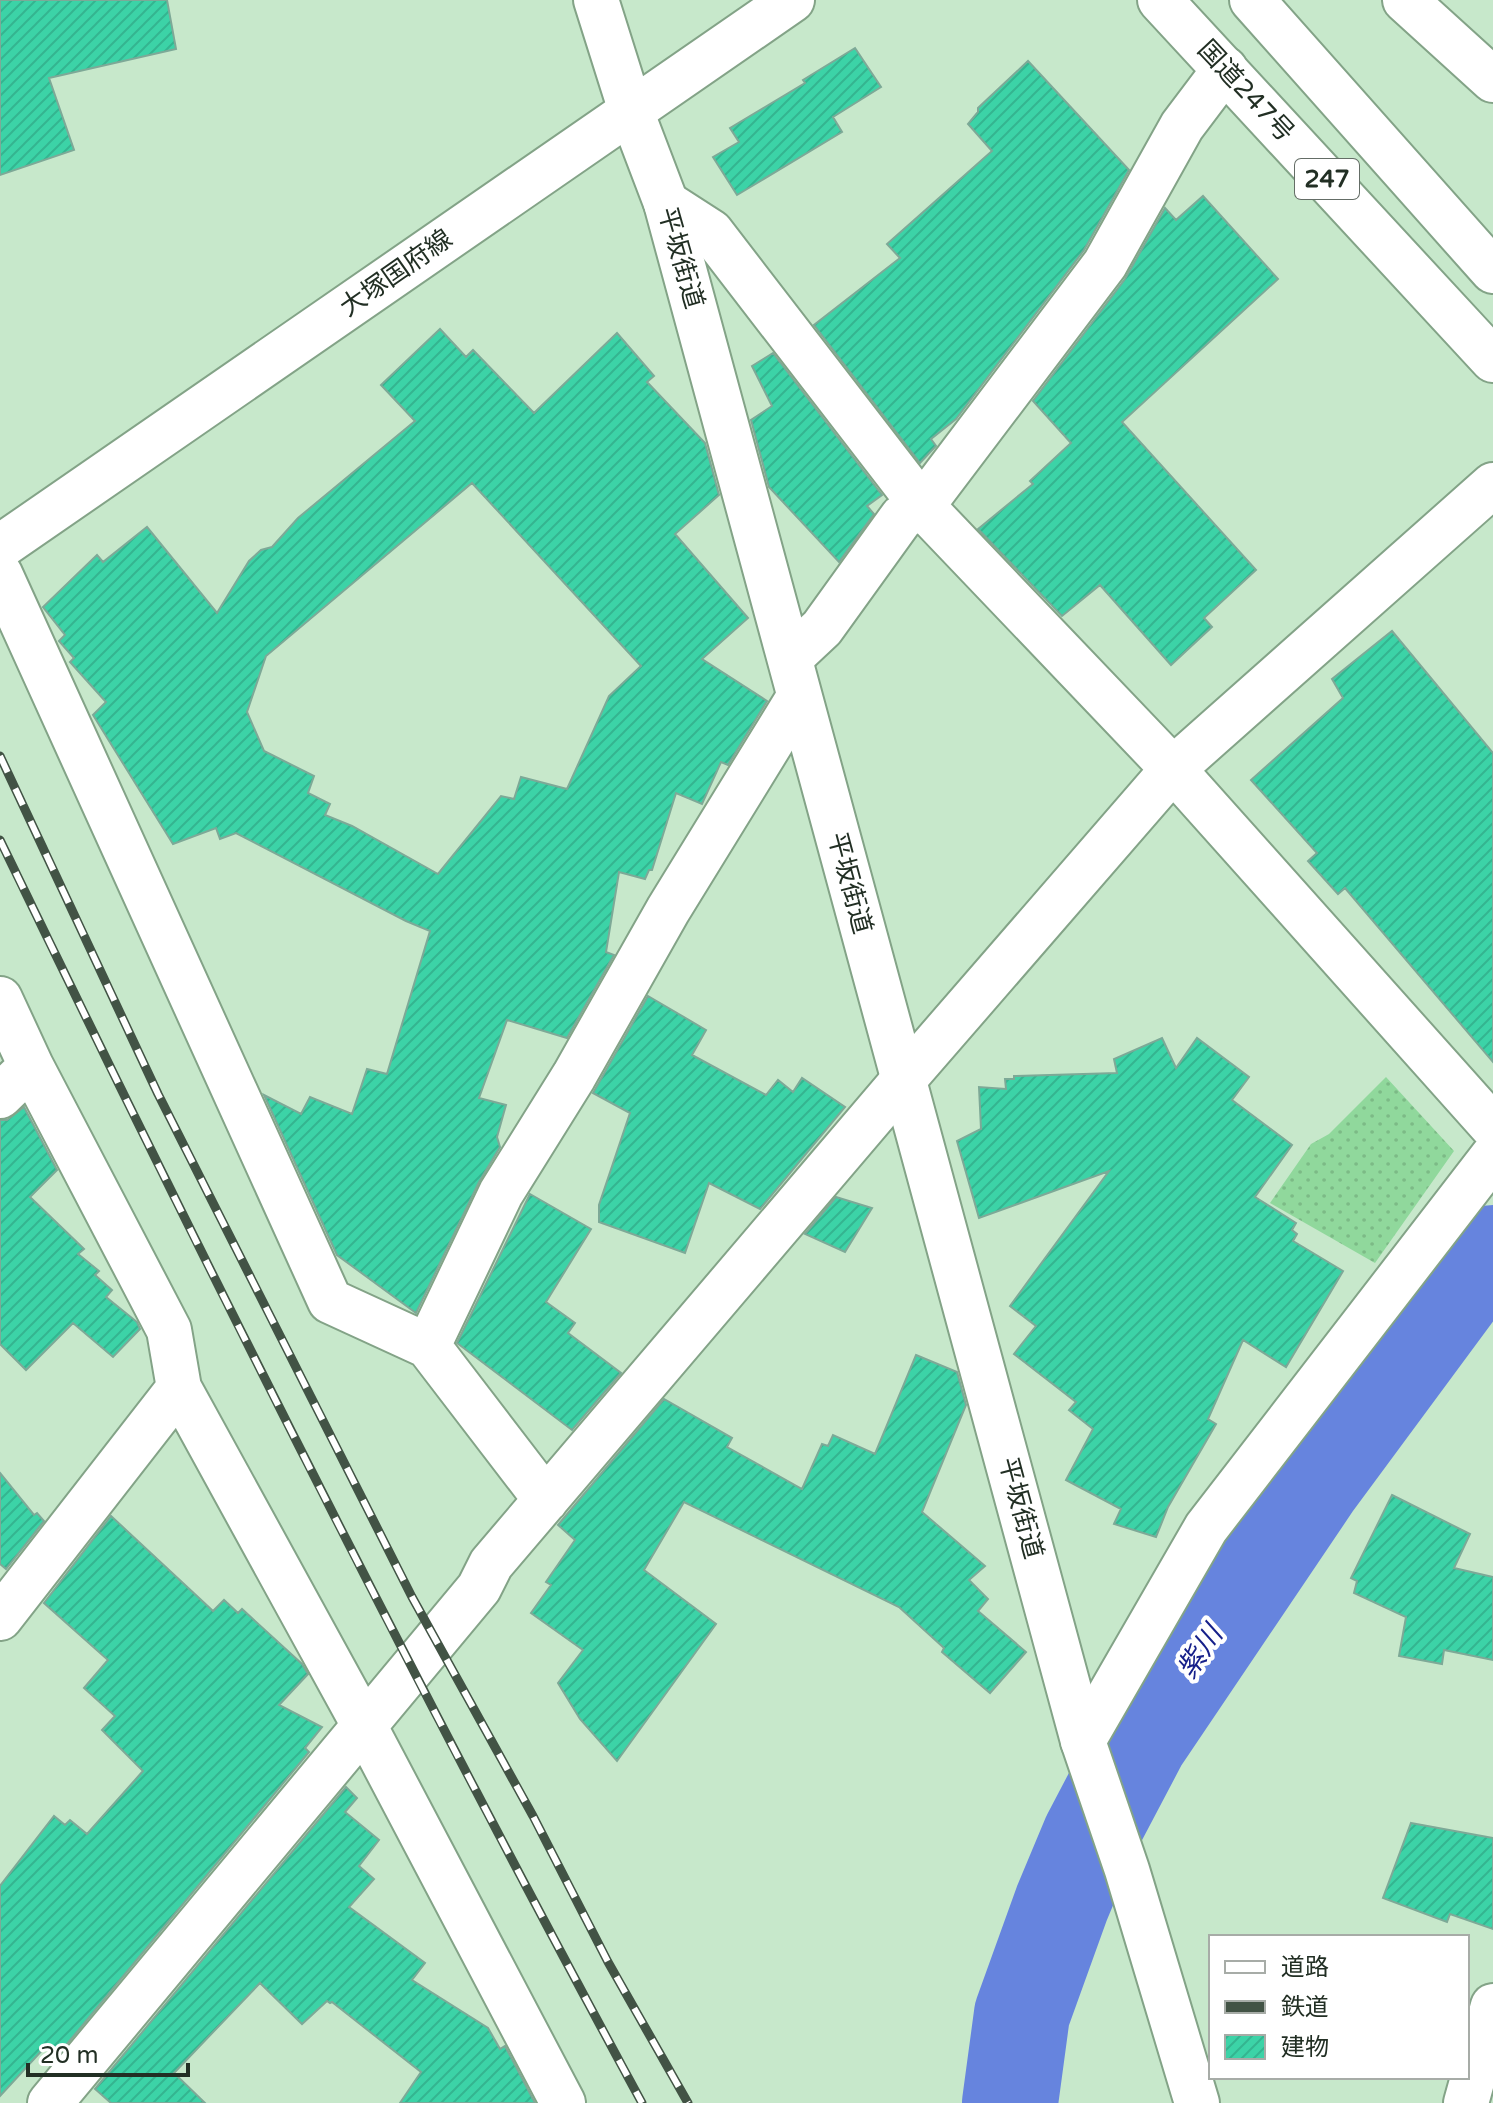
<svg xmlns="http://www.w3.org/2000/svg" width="1493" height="2103" viewBox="0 0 1493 2103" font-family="'Varela Round','Noto Sans JP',sans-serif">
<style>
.grass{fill:url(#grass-dots)}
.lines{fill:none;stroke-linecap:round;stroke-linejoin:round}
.river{stroke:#6684de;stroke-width:96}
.building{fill:url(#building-hatch);stroke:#7da997;stroke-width:2;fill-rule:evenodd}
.minor-casing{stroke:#83a387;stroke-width:48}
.tertiary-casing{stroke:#83a387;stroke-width:48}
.secondary-casing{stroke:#83a387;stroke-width:48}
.trunk-casing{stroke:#83a387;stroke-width:48}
.minor{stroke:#fff;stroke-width:44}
.tertiary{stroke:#fff;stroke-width:44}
.secondary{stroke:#fff;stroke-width:44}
.trunk{stroke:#fff;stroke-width:44}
.rail-casing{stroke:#425345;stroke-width:9}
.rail{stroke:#fff;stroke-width:6;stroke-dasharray:18;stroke-linecap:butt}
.labels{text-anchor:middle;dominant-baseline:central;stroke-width:8;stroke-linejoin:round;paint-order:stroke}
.shield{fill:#fff;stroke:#646d66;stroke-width:2}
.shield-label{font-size:24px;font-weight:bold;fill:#222f24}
.street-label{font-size:26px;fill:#222f24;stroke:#fff}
.water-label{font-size:28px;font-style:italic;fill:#16208a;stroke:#fff}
</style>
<defs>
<pattern id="grass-dots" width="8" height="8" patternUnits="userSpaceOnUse" patternTransform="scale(2)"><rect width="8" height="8" fill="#90d89c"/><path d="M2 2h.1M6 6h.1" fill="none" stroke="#7cba86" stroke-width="1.8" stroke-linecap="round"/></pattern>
<pattern id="building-hatch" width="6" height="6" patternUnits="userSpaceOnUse" patternTransform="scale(2)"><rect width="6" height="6" fill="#3cd3a7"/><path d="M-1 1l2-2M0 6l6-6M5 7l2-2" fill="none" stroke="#34b590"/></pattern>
</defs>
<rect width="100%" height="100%" fill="#c7e8cb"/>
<path class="grass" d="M1386 1077 1454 1151 1375 1263 1270 1203 1311 1144 1329 1134Z"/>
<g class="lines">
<path class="river" d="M1010 2103 1022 2014 1062 1903 1090 1836 1140 1741 1314 1483 1464 1280 1493 1253"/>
</g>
<path class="building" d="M0 0H167L176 49 49 78 74 150 0 175Z
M855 48 881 87 833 117 842 132 737 195 713 157 739 142 730 128 805 83 803 80Z
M1028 61 1129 170 1084 250 956 419 931 439 936 446 920 463 814 325 900 258 887 244 992 151 968 124 978 112V108Z
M1203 196 1278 279 1122 422 1256 570 1204 618 1212 627 1171 665 1100 585 1062 616 978 529 1033 484 1030 481 1071 443 1033 401 1125 279 1165 208 1176 220Z
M440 329 466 357 473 350 534 413 617 333 654 376 647 382 705 443 719 495 675 534 748 618 702 659 767 701 728 765 721 762 702 804 676 793 652 870H649L645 879 619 872 606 952 614 955 567 1038 507 1020 479 1098 506 1105 497 1137 500 1147 479 1182 416 1313 337 1255 264 1095 301 1114 310 1097 352 1114 367 1069 387 1074 430 931 406 921 236 833 220 839 216 828 173 844 93 715 106 702 70 662 74 658 59 641 65 635 43 607 97 555 103 562 147 527 217 613 249 561 261 550 272 547 298 518 415 421 381 385ZM472 483 641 666 609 696 567 789 521 777 514 799 501 796 438 874 352 826 325 815 330 804 308 793 314 776 264 751 247 712 266 656Z
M773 353 882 495 867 506 874 514 839 562 769 487 751 420 772 406 752 366Z
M1392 631 1493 753V1062L1345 888 1338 894 1308 861 1317 853 1251 780 1343 698 1332 679Z
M648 996 706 1030 692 1055 766 1095 778 1080 793 1092 802 1078 845 1107 760 1209 709 1183 685 1253 599 1222V1205L630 1113 593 1093Z
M1162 1038 1176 1068 1197 1038 1249 1077 1232 1100 1292 1145 1255 1197 1296 1223 1292 1230 1297 1234 1293 1241 1343 1271 1286 1367 1243 1340 1208 1419 1216 1424 1168 1507 1156 1537 1114 1524 1121 1509 1066 1480 1093 1429 1069 1410 1076 1402 1014 1354 1036 1326 1010 1306 1109 1171 979 1218 957 1141 981 1129 979 1087 1006 1089 1005 1079H1014V1076L1117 1073 1114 1059Z
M24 1107 57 1170 30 1197 84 1249 78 1254 99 1271 95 1275 112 1290 106 1297 137 1322 140 1329 113 1357 73 1323 26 1370 0 1344V1120H7Z
M530 1194 591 1229 546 1302 575 1323 568 1333 621 1373 572 1430 457 1343Z
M836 1197 872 1208 845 1252 805 1234Z
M916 1355 957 1372 966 1405 922 1512 985 1566 969 1580 988 1599 978 1611 1026 1652 990 1693 942 1652 944 1648 899 1607 684 1502 644 1570 716 1624 617 1761 580 1719 558 1683 583 1650 531 1613 551 1585 546 1582 575 1540 558 1525 664 1399 732 1438 727 1447 802 1489 822 1444 828 1446 833 1435 875 1454Z
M0 1473 34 1515 37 1513 44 1521 6 1569 0 1564Z
M1392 1495 1470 1534 1454 1568 1493 1577V1660L1444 1650 1442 1664 1399 1656 1406 1617 1354 1593 1357 1581 1351 1578Z
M111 1516 213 1611 224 1600 238 1613 242 1609 302 1664 308 1674 279 1705 322 1727 305 1748 309 1752 57 2056 46 2046 0 2096V1886L54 1816 65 1825 70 1820 87 1834 143 1771 102 1730 115 1716 84 1688 108 1660 44 1603Z
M346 1787 357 1798 345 1812 379 1840 359 1866 374 1879 349 1907 425 1963 412 1980 488 2028 500 2049 505 2046 535 2103H400L421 2072 332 2002 330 2003 327 2001 302 2024 260 1983 174 2073 205 2103H111L95 2089Z
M1411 1823 1493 1838V1929L1450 1914 1447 1922 1383 1898Z"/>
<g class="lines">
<g class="minor-casing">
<path id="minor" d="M1405 0 1493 80
M666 203 711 232 922 506 1173 769 1493 1127
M0 574 330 1301 428 1346 546 1500
M790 658 822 628 902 517 922 506 1105 264 1182 126 1225 69
M0 999 31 1066 169 1330 179 1388 365 1727 563 2103
M0 1096 31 1066
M428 1346 501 1193 574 1076 668 910 799 697
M0 1618 179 1388
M1083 1741 1206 1528 1493 1156
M50 2103 479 1588 491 1564 905 1078 1173 769 1493 485
M1466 2103 1493 2006"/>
</g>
<g class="tertiary-casing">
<path id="tertiary" d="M596 0 631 111 666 203 1083 1741 1127 1870 1197 2103"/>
</g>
<g class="secondary-casing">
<path id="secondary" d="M0 547 792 0"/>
</g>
<g class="trunk-casing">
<path id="trunk" d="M1160 0 1493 360
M1252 0 1493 271"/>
</g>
<use href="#minor" class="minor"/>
<use href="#tertiary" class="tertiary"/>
<use href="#secondary" class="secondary"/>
<use href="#trunk" class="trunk"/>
<g class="rail-casing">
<path id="rail" d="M0 756 158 1094 412 1597 533 1816 608 1962 688 2103
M0 840C205 1265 417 1688 642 2103"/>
</g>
<use href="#rail" class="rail"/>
</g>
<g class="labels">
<rect class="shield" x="1295" y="159" width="64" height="40" rx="6"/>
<g class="shield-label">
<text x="1327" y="179">247</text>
</g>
<g class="street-label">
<text transform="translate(1246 91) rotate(47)">国道247号</text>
<text transform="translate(681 258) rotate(74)">平坂街道</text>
<text transform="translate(396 273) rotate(-35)">大塚国府線</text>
<text transform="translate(850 883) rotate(75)">平坂街道</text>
<text transform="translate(1021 1508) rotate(75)">平坂街道</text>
</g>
<g class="water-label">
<text transform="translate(1200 1652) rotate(-56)">紫川</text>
</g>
</g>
<rect x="1209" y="1935" width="260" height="144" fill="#ffffff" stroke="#a7aca7" stroke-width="2"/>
<rect x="1225" y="1961" width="40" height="12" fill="#ffffff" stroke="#a7aca7" stroke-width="2"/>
<text x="1281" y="1975" font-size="24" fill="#222f24">道路</text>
<rect x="1225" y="2001" width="40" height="12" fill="#425345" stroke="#a7aca7" stroke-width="2"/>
<text x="1281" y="2015" font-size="24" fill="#222f24">鉄道</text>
<rect x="1225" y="2035" width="40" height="24" fill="url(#building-hatch)" stroke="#a7aca7" stroke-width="2"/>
<text x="1281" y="2055" font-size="24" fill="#222f24">建物</text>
<path d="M28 2063v12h160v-12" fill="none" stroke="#222f24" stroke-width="4"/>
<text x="40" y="2063" font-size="24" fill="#222f24" stroke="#ffffff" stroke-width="6" paint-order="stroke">20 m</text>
</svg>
